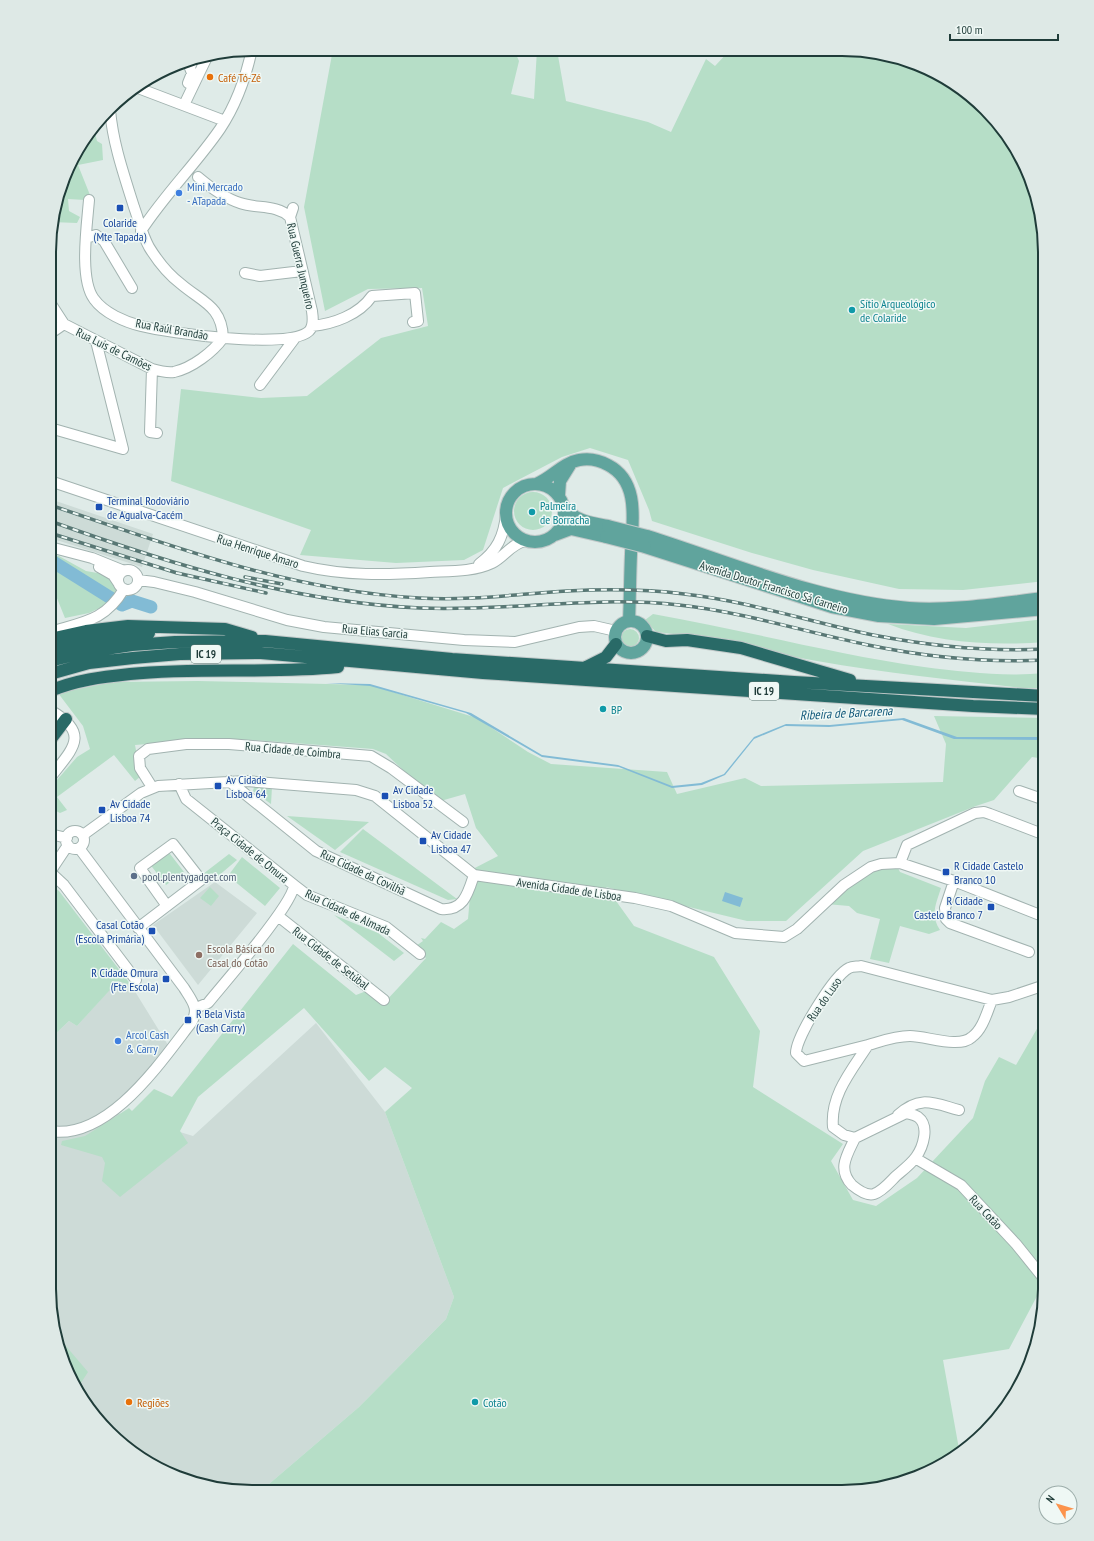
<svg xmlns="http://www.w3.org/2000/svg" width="1094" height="1541" viewBox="0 0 1094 1541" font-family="'PT Sans Narrow',sans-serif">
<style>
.built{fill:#cddbd7}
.green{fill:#b6dec7}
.water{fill:#82bbd5}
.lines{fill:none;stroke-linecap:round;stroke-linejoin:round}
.river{stroke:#82bbd5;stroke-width:13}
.minor-casing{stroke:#a2b3b0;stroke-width:12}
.major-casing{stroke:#c0c8c8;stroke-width:14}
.highway-casing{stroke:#c0c8c8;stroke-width:14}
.minor{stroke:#fff;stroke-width:10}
.major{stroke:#60a49d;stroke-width:12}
.highway{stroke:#296a67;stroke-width:12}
.rail-casing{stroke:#597875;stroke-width:3.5}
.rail{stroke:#eff8f5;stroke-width:2;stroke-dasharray:6;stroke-linecap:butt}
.major-bridge-casing{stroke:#c0c8c8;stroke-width:14;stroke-linecap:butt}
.major-bridge{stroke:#60a49d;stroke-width:12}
.food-dot{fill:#e8710a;stroke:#eff8f5;stroke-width:1.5}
.shop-dot{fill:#3f7fe0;stroke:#eff8f5;stroke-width:1.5}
.transit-dot{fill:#1a4fb4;stroke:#eff8f5;stroke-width:1.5}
.culture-dot{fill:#0f9aa8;stroke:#eff8f5;stroke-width:1.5}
.service-dot{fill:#5c6f8a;stroke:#eff8f5;stroke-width:1.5}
.education-dot{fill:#8d6e63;stroke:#eff8f5;stroke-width:1.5}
.labels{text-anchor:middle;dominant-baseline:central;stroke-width:3;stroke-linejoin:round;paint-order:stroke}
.shield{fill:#eff8f5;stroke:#5d7471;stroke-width:1}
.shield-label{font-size:11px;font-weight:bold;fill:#1f3c39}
.food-label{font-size:12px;fill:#c56008;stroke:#eff8f5;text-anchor:start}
.shop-label{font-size:12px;fill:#366cbe;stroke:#eff8f5;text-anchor:start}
.transit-label{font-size:12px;fill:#164399;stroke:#eff8f5;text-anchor:start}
.street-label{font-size:12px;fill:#1f3c39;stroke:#eff8f5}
.culture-label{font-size:12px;fill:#0d838f;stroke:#eff8f5;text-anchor:start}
.service-label{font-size:12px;fill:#4e5e75;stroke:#eff8f5;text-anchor:start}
.education-label{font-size:12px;fill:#785e54;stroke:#eff8f5;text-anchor:start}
.water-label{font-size:13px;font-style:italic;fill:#155b7c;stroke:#eff8f5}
.rim{fill:none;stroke:#1f3c39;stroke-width:2}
</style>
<rect width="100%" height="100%" fill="#dfebe8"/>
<path class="built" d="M50 499 153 534 142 567 50 538Z
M215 882 257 913 198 985 153 925Z
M118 980 131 985 168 1045 138 1084 108 1110 193 1136 316 1023 385 1112 454 1297 446 1319 359 1407 262 1490H226L175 1477 129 1450 99 1423 70 1378 53 1329 49 1289V1040L69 1021 77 1026Z"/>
<path class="green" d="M333 49 514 50 519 61 511 94 534 99 537 50H557L566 101 648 122 671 132 706 59 715 66 730 50 868 51 919 64 965 91 1003 128 1024 163 1041 212 1045 252V581L963 590 899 589 813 570 752 553 652 521 649 510 628 460 590 448 562 457 503 488 483 550 464 560 396 563 300 555 311 530 171 481 181 389 261 398 307 396 381 338 428 326 422 288 368 289 325 311 304 207Z
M94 129 97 141 102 144 103 160 78 165 90 195 85 200 68 199 69 211 80 217 77 223 52 222 54 215H60L64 188 76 151Z
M514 511a19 19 0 1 1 38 0a19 19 0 1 1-38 0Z
M50 554 59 556 86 571 109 575 114 581 116 591 104 606 89 613 65 618 50 581Z
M653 614C744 630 833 654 924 667 964 672 1004 677 1045 673V688H1023C954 680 885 673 817 661 763 652 710 637 656 632L645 620Z
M1045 619V642C994 646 936 643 888 624L966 628Z
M621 638a9 9 0 1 1 18 0a9 9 0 1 1-18 0Z
M198 681 370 685 477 718 528 752 551 764 667 772 677 794 745 778 761 786 943 782 946 744 934 716 1045 718V759L1032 757 994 800 976 806 863 851 786 921H747L606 887 634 926 714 957 760 1031 753 1087 843 1144 831 1161 853 1200 876 1206 917 1178 973 1118 985 1081 999 1057 1016 1065 1038 1027 1045 1031V1281L1009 1349 943 1360 959 1449 907 1479 882 1488 842 1492 262 1490 359 1407 446 1319 454 1297 385 1112 412 1088 385 1067 369 1081 304 1008 198 1097 180 1131 188 1143 120 1197 102 1181 105 1163 102 1157 61 1145 62 1141 85 1136 129 1108 132 1111 154 1089 172 1097 293 944 356 995 369 990 384 1003 426 958 413 948 423 941 421 938 425 939 441 922 454 929 468 919 471 885 469 871 498 856 476 828 465 794 437 802 386 754 373 749 254 740 210 739 135 745 141 776 135 781 114 755 57 797 67 810 60 813 50 808V788L77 757 90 749 83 726 58 693 113 682Z
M254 787H272L271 804 253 791Z
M287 816 369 822 335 850Z
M363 829 457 899 448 900 340 852Z
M167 850 184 872 166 885 149 863Z
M229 854 237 860 210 883 203 874Z
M242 857 280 888 265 906 228 876Z
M897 866 900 872 941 888C936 904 930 915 940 930L929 934 900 926 889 963 870 959 880 919 857 913 849 906 826 904 871 870Z
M50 884 59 891 131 985 118 981 77 1026 69 1021 49 1040Z
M210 887 219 896 211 906 200 898Z
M334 915 378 933 404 953 394 961Z
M54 1332 88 1372 77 1389 70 1378Z"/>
<path class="water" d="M326 683 370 684 471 713 542 755 618 765 672 786 701 783 724 774 754 737 786 724 830 725 904 718 957 737H1043L1045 740 954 739 902 720 829 727 785 726 754 739 725 775 702 785 672 788 619 767 542 757 466 713 370 686Z
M725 892 743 898 740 907 722 901Z"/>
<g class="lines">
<path class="river" d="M50 560 122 605 132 601 151 607"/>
<g class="minor-casing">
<path id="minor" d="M188 83 192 73 190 68 193 59
M138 88 225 121
M184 105 207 57
M198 177C211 188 224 198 240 203 257 209 276 204 290 217
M89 200C87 225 79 279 94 299 104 313 125 322 141 326 169 333 289 350 309 331 314 326 313 318 312 311L290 217 293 208
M141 231C165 194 196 164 220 129 236 105 246 77 252 49
M86 238 96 235 104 241 132 288
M245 273 260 276 302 271
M51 304 64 324 152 369C159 371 167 373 174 372 192 368 213 352 223 338 222 306 202 302 181 284 169 275 157 260 149 247 142 234 139 221 134 207 124 175 113 144 110 110
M312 326C333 324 359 315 372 296L415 293 418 321 413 322
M51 333 64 324
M152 369 150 432 157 433
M260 385 295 338
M50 428 123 449 96 341
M50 481 303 566C345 576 386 575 430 572 450 571 473 572 492 563 504 557 511 544 525 541
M50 547 92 558 124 571
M479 564C497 551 504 536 506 514
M99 567 113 575 119 584
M118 580a10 10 0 1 1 20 0a10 10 0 1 1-20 0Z
M138 580 154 582 195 592 287 620 324 627 464 640 515 642 579 627 594 626 616 631
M50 632C83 622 105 621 124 589
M50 778C72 749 92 734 50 710
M229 781 316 851 441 909C464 911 468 893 474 875
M179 784 186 799 294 885C293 905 224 983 208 1003L196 1008
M152 787 140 768 139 756 148 749 186 744H229L371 756 391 768 463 822
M1019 791 1045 800
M66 840a9 9 0 1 1 18 0a9 9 0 1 1-18 0Z
M50 834 67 838
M83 835 141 793 158 786 246 781 356 790 375 796 474 875 635 898 671 906 735 933 784 937 797 929 844 885 871 867 881 864 900 863 954 881 1045 917
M900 863 907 845 975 813 984 812 990 814 1045 835
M50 872 64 885 136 980
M50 872 68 845
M954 881 945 908 946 919 950 923 1029 952
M294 885 307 895 386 927 420 954
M278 916 384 1000
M138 928 201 880 173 844 140 868 167 906
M868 1045 804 1061 796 1053C796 1037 834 975 849 968 853 966 857 967 861 966L992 1000 1009 997 1045 985
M898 1115C920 1095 933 1103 959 1110
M49 1131C108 1141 160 1063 191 1023 200 1009 192 1001 184 988L79 848
M855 1138C847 1155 837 1169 852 1185 858 1190 867 1196 874 1194 883 1191 890 1182 896 1176 903 1170 911 1164 916 1157 923 1147 930 1126 918 1117 915 1115 910 1114 906 1113L855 1138 844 1135 833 1127C830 1095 852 1070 868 1045 882 1041 895 1036 910 1036 927 1036 959 1049 972 1037 983 1029 987 1012 992 1000
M915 1158 961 1185 1016 1244 1045 1280"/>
</g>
<g class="major-casing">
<path id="major" d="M506 513a29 29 0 1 1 58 0a29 29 0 1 1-58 0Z
M536 484C552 478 562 463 579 460 589 458 599 460 608 465 641 482 632 524 631 554 630 576 630 599 629 621
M559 495 560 481 570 465
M564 506C574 521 591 523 608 526
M555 535 571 529 606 537
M647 536C733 563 819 601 909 608 954 611 1000 603 1045 598
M645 547 832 607 879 616 934 619 1045 609
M615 637a16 16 0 1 1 32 0a16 16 0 1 1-32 0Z"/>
</g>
<g class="highway-casing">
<path id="highway" d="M647 636 666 641 687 640 741 648 850 680
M50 639 86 631 128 626 225 629 252 637
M50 650 85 641 149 633
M50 661 86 652 132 645 175 642 265 641 452 659 794 682 1045 696
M586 667 606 657 616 644
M50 674 89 663 133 658 180 654 261 653 483 673 973 706 1045 709
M50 691C76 680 102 677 130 674 200 667 269 674 338 667
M50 740 66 719"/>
</g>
<use href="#minor" class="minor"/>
<use href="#major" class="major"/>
<use href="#highway" class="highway"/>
<g class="rail-casing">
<path id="rail" d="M50 505C172 546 290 591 419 598 469 601 517 594 567 591 606 589 645 589 684 594 748 601 810 622 873 635 930 646 987 652 1045 649
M50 521C170 564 291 602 420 608 507 612 592 595 679 605 743 612 805 632 868 645 926 657 985 663 1045 660
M50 533 177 573 266 593
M245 577 282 584"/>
</g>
<use href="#rail" class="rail"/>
<g class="major-bridge-casing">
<path id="major-bridge" d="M608 526 647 536
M606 537 645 547"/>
</g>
<use href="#major-bridge" class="major-bridge"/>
</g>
<g class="food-dot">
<circle cx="210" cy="77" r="4"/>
<circle cx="129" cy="1402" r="4"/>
</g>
<g class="shop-dot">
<circle cx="179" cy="193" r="4"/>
<circle cx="118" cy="1041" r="4"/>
</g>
<g class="transit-dot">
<rect x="116" y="204" width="8" height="8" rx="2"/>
<rect x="95" y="503" width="8" height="8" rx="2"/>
<rect x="214" y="782" width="8" height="8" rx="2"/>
<rect x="381" y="792" width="8" height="8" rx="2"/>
<rect x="98" y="806" width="8" height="8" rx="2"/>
<rect x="419" y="837" width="8" height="8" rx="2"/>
<rect x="942" y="868" width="8" height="8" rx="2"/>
<rect x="987" y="903" width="8" height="8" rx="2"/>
<rect x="148" y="927" width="8" height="8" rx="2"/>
<rect x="162" y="975" width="8" height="8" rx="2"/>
<rect x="184" y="1016" width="8" height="8" rx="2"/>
</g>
<g class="culture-dot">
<circle cx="852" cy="310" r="4"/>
<circle cx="532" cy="512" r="4"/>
<circle cx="603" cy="709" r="4"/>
<circle cx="475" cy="1402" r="4"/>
</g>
<circle class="service-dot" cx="134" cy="876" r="4"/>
<circle class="education-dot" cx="199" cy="955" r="4"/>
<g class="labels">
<g class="shield">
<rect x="191" y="645" width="30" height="18" rx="3"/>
<rect x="749" y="682" width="30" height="18" rx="3"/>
</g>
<g class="shield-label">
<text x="206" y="654">IC 19</text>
<text x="764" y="691">IC 19</text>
</g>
<g class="food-label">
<text x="218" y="77">Café Tó-Zé</text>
<text x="137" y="1402">Regiões</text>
</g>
<g class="shop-label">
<text x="187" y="186">Mini Mercado<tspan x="187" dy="14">- ATapada</tspan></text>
<text x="126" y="1034">Arcol Cash<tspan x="126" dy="14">&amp; Carry</tspan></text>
</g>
<g class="transit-label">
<text x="120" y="222" text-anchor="middle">Colaride<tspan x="120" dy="14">(Mte Tapada)</tspan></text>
<text x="107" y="500">Terminal Rodoviário<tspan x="107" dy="14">de Agualva-Cacém</tspan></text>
<text x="226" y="779">Av Cidade<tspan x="226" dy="14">Lisboa 64</tspan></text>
<text x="393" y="789">Av Cidade<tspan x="393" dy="14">Lisboa 52</tspan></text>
<text x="110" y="803">Av Cidade<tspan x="110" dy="14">Lisboa 74</tspan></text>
<text x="431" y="834">Av Cidade<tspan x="431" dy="14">Lisboa 47</tspan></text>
<text x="954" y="865">R Cidade Castelo<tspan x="954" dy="14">Branco 10</tspan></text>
<text x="983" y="900" text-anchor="end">R Cidade<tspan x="983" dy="14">Castelo Branco 7</tspan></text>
<text x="144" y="924" text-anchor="end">Casal Cotão<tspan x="144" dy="14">(Escola Primária)</tspan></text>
<text x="158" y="972" text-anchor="end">R Cidade Omura<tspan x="158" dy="14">(Fte Escola)</tspan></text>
<text x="196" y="1013">R Bela Vista<tspan x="196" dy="14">(Cash Carry)</tspan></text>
</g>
<g class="street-label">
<text transform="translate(301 266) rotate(77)">Rua Guerra Junqueiro</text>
<text transform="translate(172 329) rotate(10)">Rua Raúl Brandão</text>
<text transform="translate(114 349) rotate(26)">Rua Luis de Camões</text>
<text transform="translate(258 551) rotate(18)">Rua Henrique Amaro</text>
<text transform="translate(774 587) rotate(17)">Avenida Doutor Francisco Sá Carneiro</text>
<text transform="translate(375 631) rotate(5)">Rua Elias Garcia</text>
<text transform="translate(293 750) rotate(5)">Rua Cidade de Coimbra</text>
<text transform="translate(250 850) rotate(39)">Praça Cidade de Omura</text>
<text transform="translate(363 872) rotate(25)">Rua Cidade da Covilhã</text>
<text transform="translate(569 889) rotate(8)">Avenida Cidade de Lisboa</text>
<text transform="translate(348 912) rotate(25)">Rua Cidade de Almada</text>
<text transform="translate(331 958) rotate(38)">Rua Cidade de Setúbal</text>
<text transform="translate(824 999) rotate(-55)">Rua do Luso</text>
<text transform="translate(986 1212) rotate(47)">Rua Cotão</text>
</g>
<g class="culture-label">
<text x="860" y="303">Sítio Arqueológico<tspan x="860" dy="14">de Colaride</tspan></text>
<text x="540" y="505">Palmeira<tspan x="540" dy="14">de Borracha</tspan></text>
<text x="611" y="709">BP</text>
<text x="483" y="1402">Cotão</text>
</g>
<g class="service-label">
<text x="142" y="876">pool.plentygadget.com</text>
</g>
<g class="education-label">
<text x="207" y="948">Escola Básica do<tspan x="207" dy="14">Casal do Cotão</tspan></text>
</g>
<g class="water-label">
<text transform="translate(846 713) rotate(-3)">Ribeira de Barcarena</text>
</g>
</g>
<path d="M0 0H1094V1541H0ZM252 56H842A196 196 0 0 1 1038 252V1289A196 196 0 0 1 842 1485H252A196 196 0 0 1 56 1289V252A196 196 0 0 1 252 56Z" fill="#dee9e6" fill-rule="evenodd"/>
<path class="rim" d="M252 56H842A196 196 0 0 1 1038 252V1289A196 196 0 0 1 842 1485H252A196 196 0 0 1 56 1289V252A196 196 0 0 1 252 56Z"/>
<g transform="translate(1058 1505) rotate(308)"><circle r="19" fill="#eff8f5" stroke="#9cadaa"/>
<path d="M0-3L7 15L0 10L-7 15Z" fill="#fc934c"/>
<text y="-6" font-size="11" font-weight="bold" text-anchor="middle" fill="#1f3c39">N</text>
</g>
<path d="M950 34v6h108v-6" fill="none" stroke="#1f3c39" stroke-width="2"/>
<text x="956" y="34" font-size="12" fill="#1f3c39" stroke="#eff8f5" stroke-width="3" paint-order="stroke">100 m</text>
</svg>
